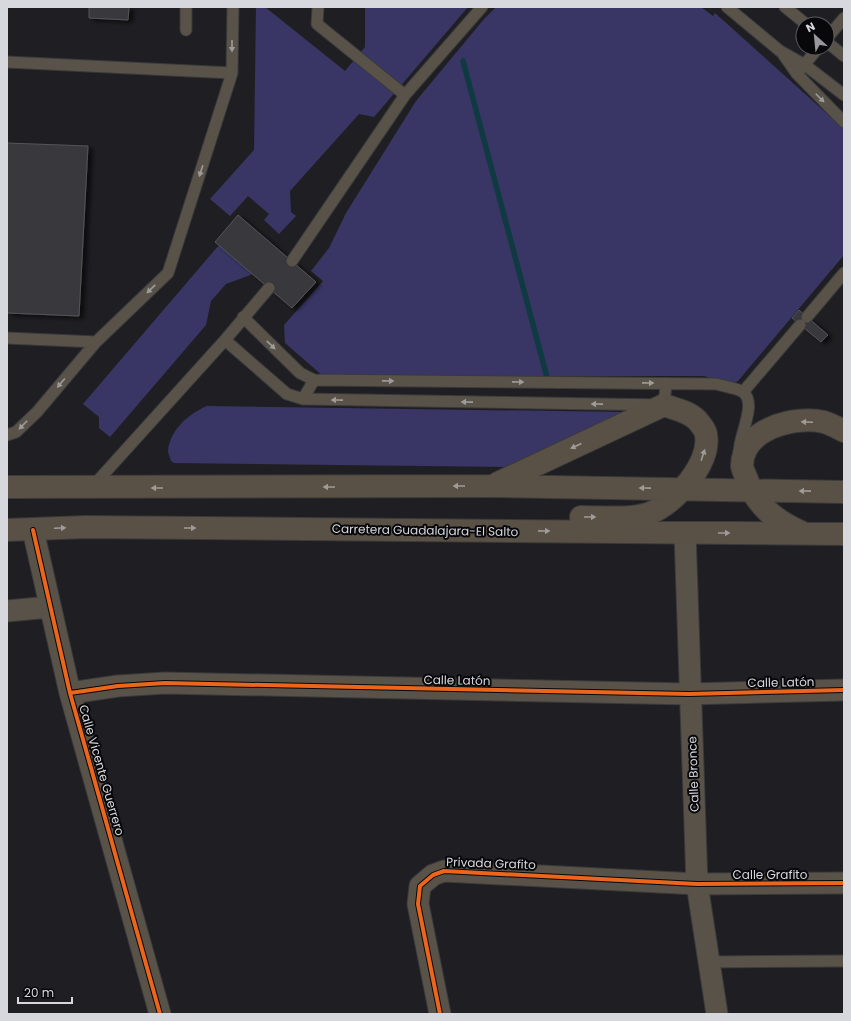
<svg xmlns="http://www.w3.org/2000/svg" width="851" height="1021" viewBox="0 0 851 1021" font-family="Poppins,sans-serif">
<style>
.green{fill:#393665}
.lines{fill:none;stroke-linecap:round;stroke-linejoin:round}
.stream{stroke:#0f3a42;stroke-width:5.5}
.building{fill:#38383c;stroke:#555558;filter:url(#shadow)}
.lane-casing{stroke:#3a3a3c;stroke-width:13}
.street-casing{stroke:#3a3a3c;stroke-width:23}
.secondary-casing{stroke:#3a3a3c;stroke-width:24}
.lane{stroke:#585249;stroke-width:11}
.street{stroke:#585249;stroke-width:21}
.secondary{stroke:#5a5146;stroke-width:22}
.cycleway-casing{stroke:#08080b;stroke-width:6}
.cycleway{stroke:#eb651d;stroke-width:4}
.oneway{fill:#9e9c9a}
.oneway2{fill:#9f9b99}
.labels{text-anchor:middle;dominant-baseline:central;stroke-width:4;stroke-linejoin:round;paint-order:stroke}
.street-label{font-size:12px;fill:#d7d8dd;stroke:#08080b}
</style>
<defs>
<filter id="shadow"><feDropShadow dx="4.5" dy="2.5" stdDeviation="2" flood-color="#0009"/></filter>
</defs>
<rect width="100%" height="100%" fill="#1f1f23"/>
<path class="green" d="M256 7H265L345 71 365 47V7H468L374 117 359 114 290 191 291 212 296 216 279 234 264 220 269 214 248 196 230 216 210 199 254 150Z
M496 7H701L713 16 715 13 844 129V255L738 381 730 384 704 376H323L285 343 284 325 323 281 311 271 329 248 346 213 416 101 484 19Z
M219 245 253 274 226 284 211 301 206 325 110 437 99 428V417L83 404Z
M207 406 622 412 518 467 174 463 171 461 168 452C169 431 188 414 207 406Z"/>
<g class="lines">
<path class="stream" d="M463 61 548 381"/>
</g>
<path class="building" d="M89 7H129L128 20 89 18Z
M7 143 88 146 79 316 7 313Z
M238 215 316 282 292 308 215 242Z
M799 310 828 335 821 342 792 318Z"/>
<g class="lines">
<g class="lane-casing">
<path id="lane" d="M318 7 317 24 405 95
M727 7 780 51 805 65 844 95
M785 7 806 24
M186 30V7
M827 38 844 18
M827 42 844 56
M783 54 797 74 844 122
M7 62 232 73
M801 69 818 48
M292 261 405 95 482 7
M243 317 300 373 314 380 716 384C723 386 739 389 743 392 758 404 738 436 739 454
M807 317 844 273
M7 338 96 342
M225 340 287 394 303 399 664 405 666 384
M743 392 800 325
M303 399 314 380
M7 435 16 432 37 412 96 342 168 273 232 73 233 7
M93 486 225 340 269 288
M709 962 844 961"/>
</g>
<g class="street-casing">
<path id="street" d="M33 530 70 693 160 1014
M685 533 697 884 717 1014
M7 611 50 607
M70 693 118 686 165 683 689 694 844 690
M440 1014 418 904 420 886 433 875 444 871 697 884 844 883"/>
</g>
<g class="secondary-casing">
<path id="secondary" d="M498 483 664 405C675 409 688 411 697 420 700 424 706 430 706 435 711 463 675 504 650 513 630 520 602 517 581 517
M7 487 492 486 844 492
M7 530 86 527 844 534
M801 532C775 520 756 506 746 477 745 474 742 469 742 466 742 429 795 415 824 422 831 424 838 428 844 431"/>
</g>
<use href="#lane" class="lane"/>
<use href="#street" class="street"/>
<use href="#secondary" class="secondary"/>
<g class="cycleway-casing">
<path id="cycleway" d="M33 530 70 693 160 1014
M70 693 118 686 165 683 689 694 844 690
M440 1014 418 904 420 886 433 875 444 871 697 884 844 883"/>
</g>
<use href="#cycleway" class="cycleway"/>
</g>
<defs><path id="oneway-solid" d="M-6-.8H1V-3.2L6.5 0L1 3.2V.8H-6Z"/></defs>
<g class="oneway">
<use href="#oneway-solid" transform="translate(232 46) rotate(90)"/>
<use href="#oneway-solid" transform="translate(820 98) rotate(45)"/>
<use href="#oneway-solid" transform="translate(201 171) rotate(108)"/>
<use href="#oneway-solid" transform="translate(151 289) rotate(136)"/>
<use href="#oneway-solid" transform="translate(271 345) rotate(44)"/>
<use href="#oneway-solid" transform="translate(388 381) rotate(1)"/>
<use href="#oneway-solid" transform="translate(518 382) rotate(1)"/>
<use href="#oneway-solid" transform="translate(61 383) rotate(130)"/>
<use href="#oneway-solid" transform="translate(648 383) rotate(1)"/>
<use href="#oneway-solid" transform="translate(337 400) rotate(-179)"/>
<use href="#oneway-solid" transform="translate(467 402) rotate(-179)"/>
<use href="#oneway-solid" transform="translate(597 404) rotate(-179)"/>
<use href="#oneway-solid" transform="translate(23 425) rotate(134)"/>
</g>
<g class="oneway2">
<use href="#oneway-solid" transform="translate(807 422) rotate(-177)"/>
<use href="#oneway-solid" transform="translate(576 446) rotate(155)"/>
<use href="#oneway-solid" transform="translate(703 455) rotate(-72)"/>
<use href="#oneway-solid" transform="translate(459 486) rotate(180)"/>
<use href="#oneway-solid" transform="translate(329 487) rotate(180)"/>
<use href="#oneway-solid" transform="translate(157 488) rotate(180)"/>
<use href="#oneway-solid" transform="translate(645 488) rotate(-179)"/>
<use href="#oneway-solid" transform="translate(805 491) rotate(-179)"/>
<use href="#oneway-solid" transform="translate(590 517)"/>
<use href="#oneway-solid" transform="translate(60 528) rotate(-2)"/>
<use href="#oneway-solid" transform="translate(190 528)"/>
<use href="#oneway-solid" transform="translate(544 531) rotate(1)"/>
<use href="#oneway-solid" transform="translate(724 533)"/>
</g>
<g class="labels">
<g class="street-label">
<text transform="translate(425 530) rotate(1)">Carretera Guadalajara-El Salto</text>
<text transform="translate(457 680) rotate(1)">Calle Latón</text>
<text transform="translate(781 682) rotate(-1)">Calle Latón</text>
<text transform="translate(102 770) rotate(74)">Calle Vicente Guerrero</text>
<text transform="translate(693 774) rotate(-92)">Calle Bronce</text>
<text transform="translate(491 863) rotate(2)">Privada Grafito</text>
<text x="770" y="874">Calle Grafito</text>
</g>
</g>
<rect width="851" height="1021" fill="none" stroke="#d7d8dd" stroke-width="16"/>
<g transform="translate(815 36) rotate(333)"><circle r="19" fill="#08080b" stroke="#5b5b5f"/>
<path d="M0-3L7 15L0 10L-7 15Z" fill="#97979c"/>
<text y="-6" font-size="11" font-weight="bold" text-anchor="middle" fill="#d7d8dd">N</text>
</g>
<path d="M18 997v6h54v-6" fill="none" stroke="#d7d8dd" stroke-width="2"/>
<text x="24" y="997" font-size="12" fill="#d7d8dd" stroke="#08080b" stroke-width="3" paint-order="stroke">20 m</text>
</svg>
